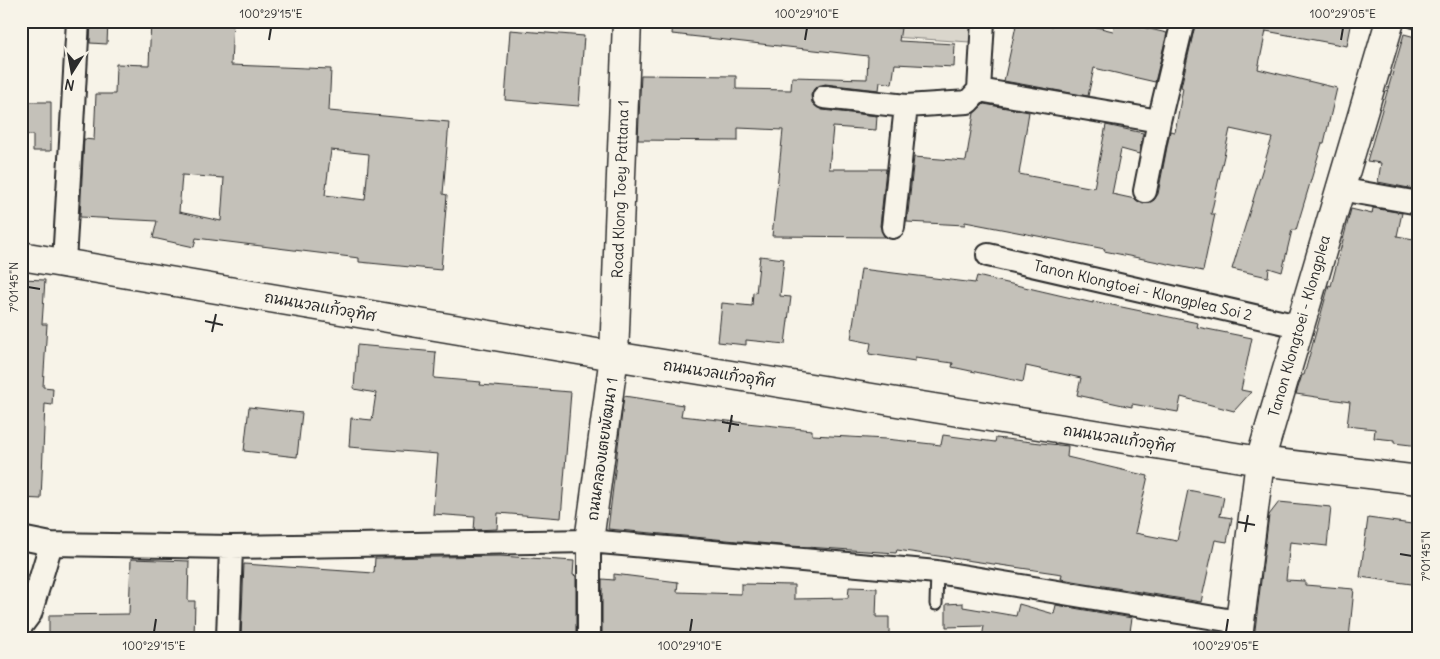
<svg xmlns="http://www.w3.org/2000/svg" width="1440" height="659" viewBox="0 0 1440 659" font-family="Delius,'Playpen Sans Thai',sans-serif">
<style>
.green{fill:#dad6cc;stroke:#82807c}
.building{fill:#c4c1b9;stroke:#2b2b2b;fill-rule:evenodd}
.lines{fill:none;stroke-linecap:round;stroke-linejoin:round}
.lane-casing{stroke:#2b2b2b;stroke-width:15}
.street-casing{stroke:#2b2b2b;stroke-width:26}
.secondary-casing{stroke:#2b2b2b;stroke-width:31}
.lane{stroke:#f7f3e8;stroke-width:11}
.street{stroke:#f7f3e8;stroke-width:22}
.secondary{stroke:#f7f3e8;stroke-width:28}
.ticks{fill:none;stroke:#2b2b2b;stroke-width:2}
.labels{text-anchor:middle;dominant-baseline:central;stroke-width:4;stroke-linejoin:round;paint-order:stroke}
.street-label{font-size:15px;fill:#2b2b2b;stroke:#f7f3e8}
.neatline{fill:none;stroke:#2b2b2b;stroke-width:2}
.ticks-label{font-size:12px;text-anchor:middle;fill:#2b2b2b}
</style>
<rect width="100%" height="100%" fill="#f7f3e8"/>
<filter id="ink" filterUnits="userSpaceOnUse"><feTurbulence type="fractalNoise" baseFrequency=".02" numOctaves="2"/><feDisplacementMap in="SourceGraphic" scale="10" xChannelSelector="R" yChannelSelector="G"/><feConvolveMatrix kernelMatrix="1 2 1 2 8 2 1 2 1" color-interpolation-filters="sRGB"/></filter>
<g filter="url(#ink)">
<path class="green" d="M785 21H971L970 42 784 30Z"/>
<path class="building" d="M91 21H108L107 44 90 43Z
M151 21H233L231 65 331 69 329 111 449 122 443 194 447 195 441 270 359 262V258L196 238 194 247 153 238 157 221 80 217 84 139 94 140 96 94H115L116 64 149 65ZM331 150 369 154 365 200 325 195ZM182 175 224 178 221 221 179 212Z
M673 21H769L810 26V22L901 28 899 41 955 44 954 67 895 64 892 84 880 82 879 90 825 84 814 89 811 95 812 103 822 110 877 116 876 130 833 127 829 169H886L880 226 885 237 772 236 783 130 738 128V141L638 140 641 75 736 76V89L791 90 792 77 867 79 868 56 672 34Z
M1017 21H1030L1052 26 1053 21H1071L1113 31 1116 21 1167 33 1155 82 1094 68 1088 96 1004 81Z
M1196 21H1352L1347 46 1266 31 1258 69 1337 88 1324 143H1322L1296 230H1292L1282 272 1269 268 1268 277 1232 269 1272 138 1230 129 1211 214H1215L1203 271 1104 251 1105 249 965 222V225L907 222 914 157 966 161 974 113 984 104 1029 112 1019 174 1094 188 1106 125 1143 133 1139 154 1121 149 1112 194 1135 199 1143 204 1154 200 1158 194 1170 131 1175 132 1183 88 1181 87Z
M510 30 584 36 579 106 505 100Z
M1404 34 1419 38V190L1378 182 1381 163 1367 161Z
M21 102H51V151H33V135H21Z
M1373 208 1402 213 1397 236 1419 240V446L1394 443V440L1374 438 1375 429 1347 426 1350 402 1296 394 1302 375H1304L1329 285 1331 286 1351 209 1372 214Z
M760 256 784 259 780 296 791 297 785 344 746 340V345L718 342 722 303 752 306 753 292 756 293Z
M861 269 975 283 977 276 1093 303V301L1198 323 1197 327 1252 338 1241 390 1251 392 1234 411 1181 397 1178 412 1132 404V407L1077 395 1081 378 1026 366 1023 382 952 367 953 363 915 358V361L869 354 871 343 851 339Z
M21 279 45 280 42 324H47L43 387 53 388 52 405 45 404 41 499 21 498Z
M357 345 436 352 434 378 481 382 480 385 571 392 561 518 498 513 497 529 474 530 475 517 433 514 438 454 349 447 351 418 372 420 376 393 354 389Z
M624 396 683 405 681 416 812 430V435L886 439 941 445 943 435 995 442 996 438 1068 446 1067 457 1148 476 1135 533 1177 541 1188 490 1224 497 1220 516 1232 518 1227 542 1215 540 1201 602 1061 579 1062 574 897 550 896 553 791 546 608 529Z
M249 407 302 413 297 457 244 451Z
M1279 502 1331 507 1327 546 1290 542 1286 580 1305 581V585L1354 589 1349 638H1254L1269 515Z
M1368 518 1419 525V585L1360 577Z
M500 556 574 561 573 575 576 576V638H241L244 564 374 573 375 558Z
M131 559 189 561 188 601H195L194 638H49V615L129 614Z
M614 574 678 582 677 592 741 594V584L794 585V599L848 598 849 587 877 588 876 617H889V638L770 635V638H602V579L614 580Z
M963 603V607L1016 616 1019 604 1054 614 1056 605 1132 618 1129 638H982L984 626 946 627V604Z"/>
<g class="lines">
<g class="lane-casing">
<path id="lane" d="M1412 21 1419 23
M936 604 937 572"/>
</g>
<g class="street-casing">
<path id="street" d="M979 90 1159 121 1183 21
M979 90 983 21
M824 97 906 106 968 102 979 90
M1339 189 1419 203
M1145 191 1159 121
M893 227 906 106
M988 255 1298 326
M64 262 78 21
M21 538 51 544
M21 626 30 614 51 544 231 547 589 541 937 572 1239 622
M228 638 231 547
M589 638V541"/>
</g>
<g class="secondary-casing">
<path id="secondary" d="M21 256 614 356 1260 461 1419 480
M589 541 614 356 627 21
M1238 638 1260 461 1390 21"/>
</g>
<use href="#lane" class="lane"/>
<use href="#street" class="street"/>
<use href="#secondary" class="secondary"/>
</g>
</g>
<path class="ticks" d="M269 40 271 28M805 40 807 28M1341 40 1343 28M28 287 40 289M205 321 223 325M212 332 216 314M722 422 739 425M729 432 732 415M1238 522 1255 525M1245 532 1248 515M1400 554 1412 556M154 632 156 619M690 632 692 619M1226 632 1228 619"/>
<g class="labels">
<g class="street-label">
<text transform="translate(620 189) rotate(-88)">Road Klong Toey Pattana 1</text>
<text transform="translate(1143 290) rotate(13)">Tanon Klongtoei - Klongplea Soi 2</text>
<text transform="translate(320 306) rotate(10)">ถนนนวลแก้วอุทิศ</text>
<text transform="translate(1299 326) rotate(-74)">Tanon Klongtoei - Klongplea</text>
<text transform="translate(719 373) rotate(9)">ถนนนวลแก้วอุทิศ</text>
<text transform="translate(1119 438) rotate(9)">ถนนนวลแก้วอุทิศ</text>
<text transform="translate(602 449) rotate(-82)">ถนนคลองเตยพัฒนา 1</text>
</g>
</g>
<rect width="1440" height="659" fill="none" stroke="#f7f3e8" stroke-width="55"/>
<g transform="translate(72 72) rotate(191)" stroke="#f7f3e8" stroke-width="4" paint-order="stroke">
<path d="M0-4L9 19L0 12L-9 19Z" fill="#2b2b2b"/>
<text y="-8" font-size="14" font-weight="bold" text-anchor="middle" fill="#2b2b2b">N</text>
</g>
<rect x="28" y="28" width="1384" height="604" class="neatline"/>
<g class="ticks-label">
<text x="271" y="18">100°29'15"E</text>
<text x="807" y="18">100°29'10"E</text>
<text x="1343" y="18">100°29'05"E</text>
<text transform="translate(14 287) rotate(-90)" y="4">7°01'45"N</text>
<text transform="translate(1426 556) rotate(-90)" y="4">7°01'45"N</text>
<text x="154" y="650">100°29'15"E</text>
<text x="690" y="650">100°29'10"E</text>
<text x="1226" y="650">100°29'05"E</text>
</g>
</svg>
